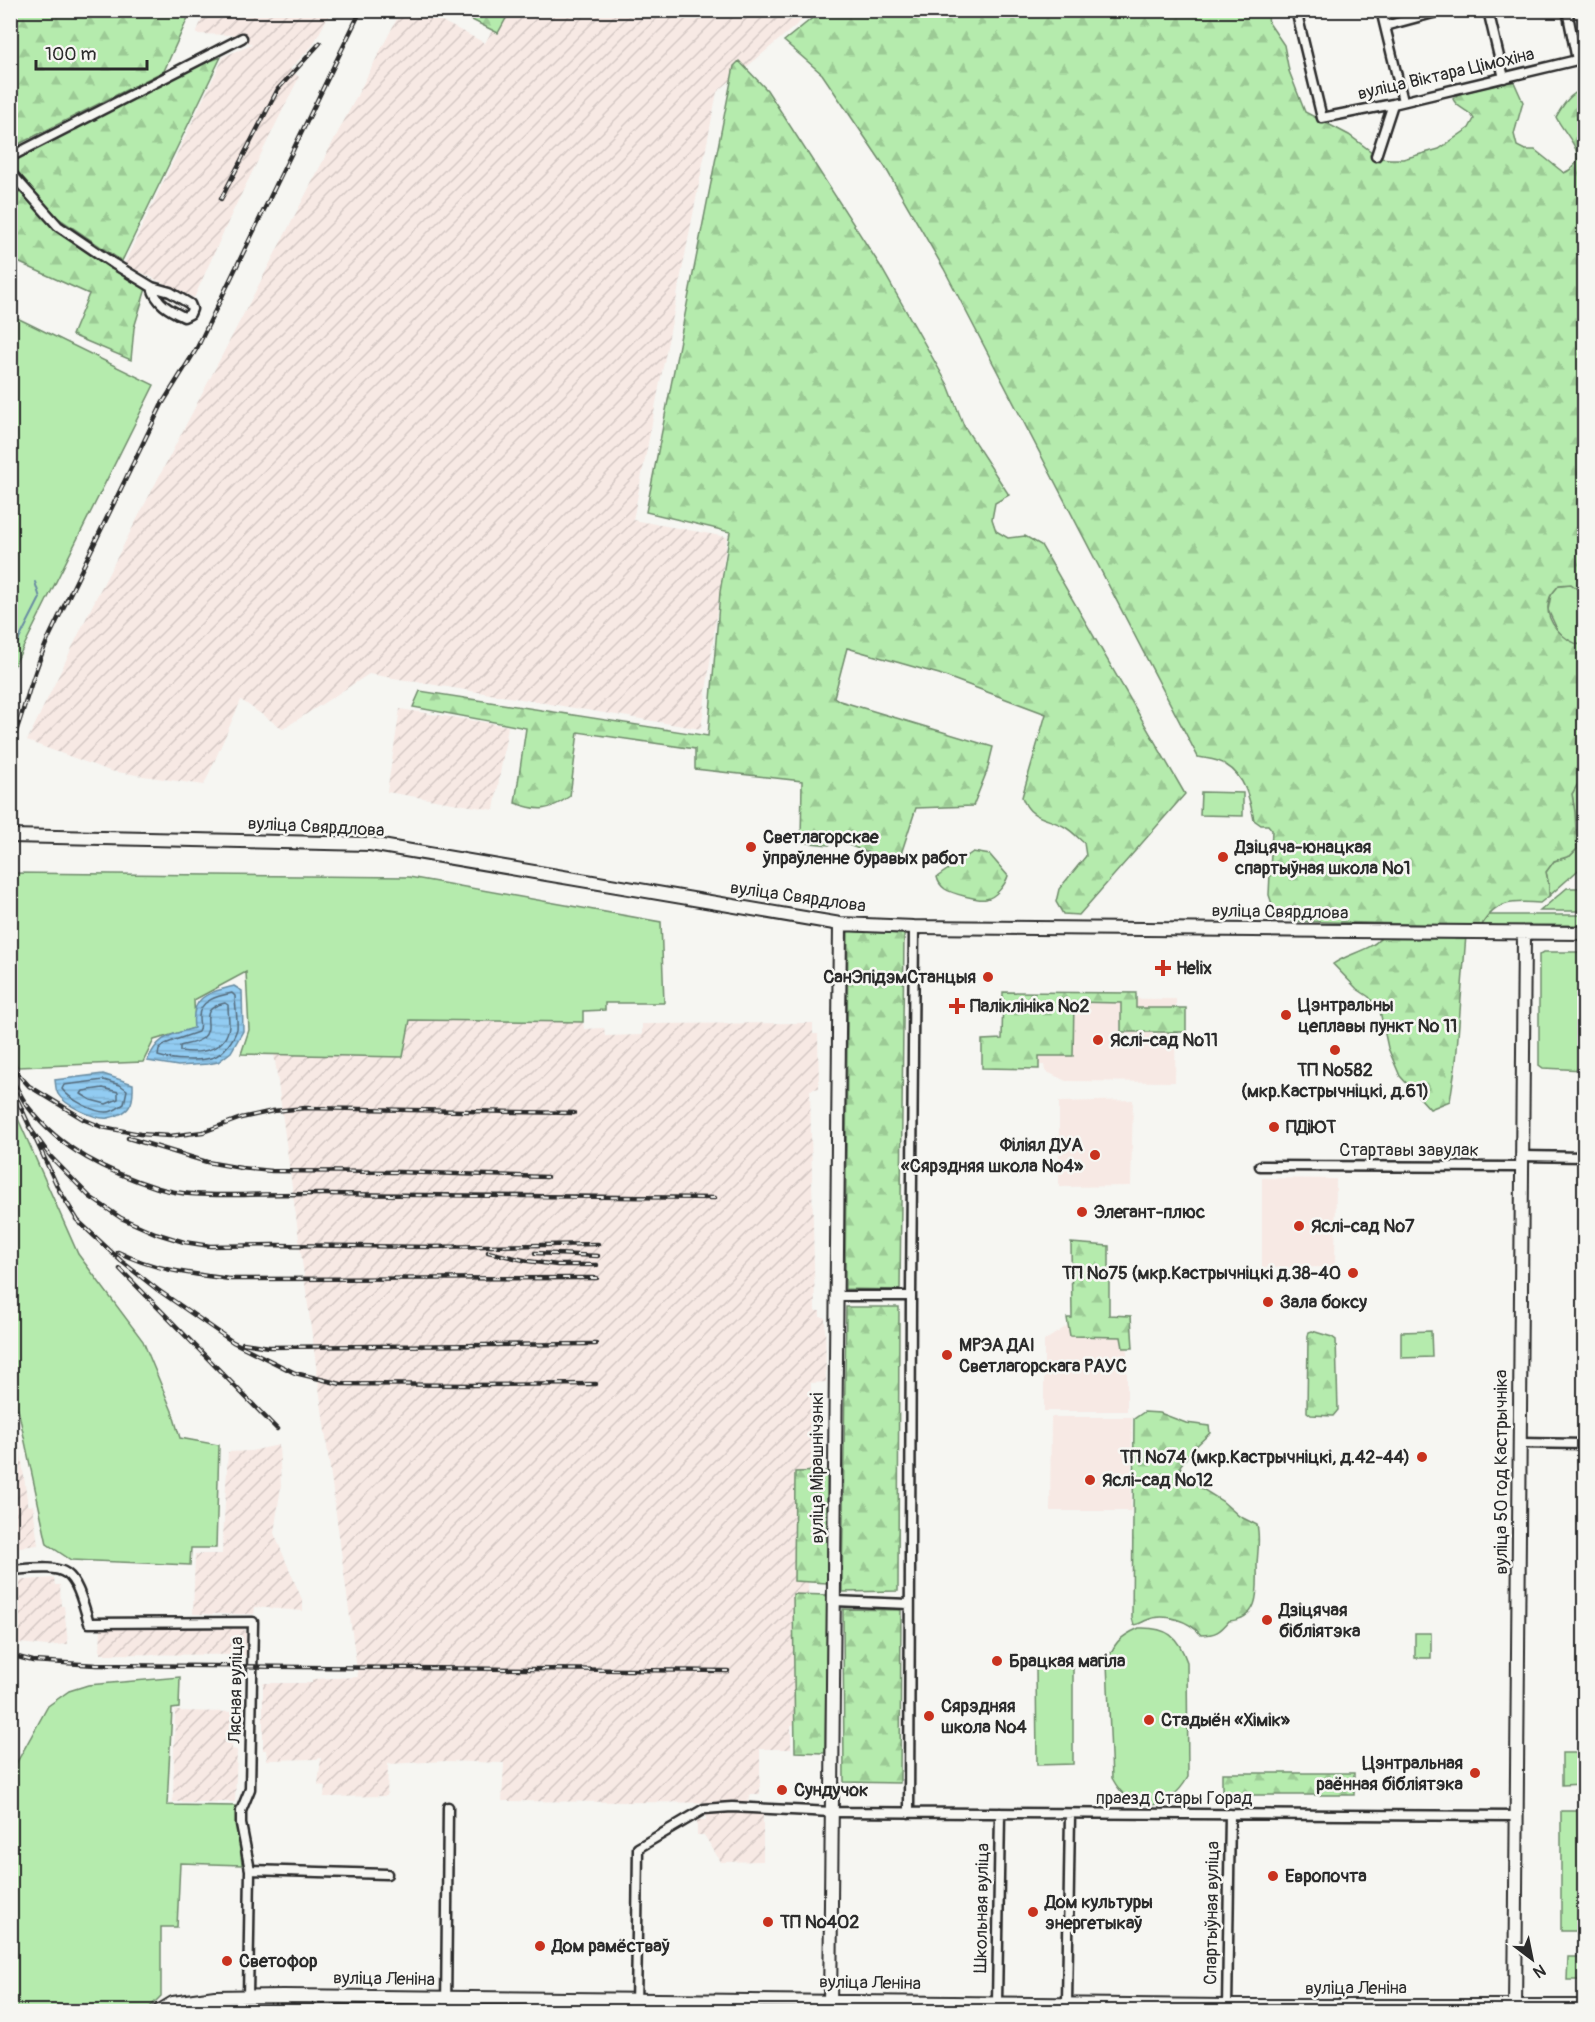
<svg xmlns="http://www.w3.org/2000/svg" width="1595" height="2022" viewBox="0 0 1595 2022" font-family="Pangolin,sans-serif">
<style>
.built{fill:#f7e9e4}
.industrial{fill:url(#industrial-furrows)}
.green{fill:#b5ebad;stroke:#708b6c;stroke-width:1.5}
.forest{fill:url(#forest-firs);stroke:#708b6c;stroke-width:1.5}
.water{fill:url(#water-rules);stroke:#698ca2;stroke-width:1.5}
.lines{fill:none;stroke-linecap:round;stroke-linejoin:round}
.shore{stroke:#546b7b;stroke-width:1.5}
.stream{stroke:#698ca2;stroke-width:2}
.street-casing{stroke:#2b2b2b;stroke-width:13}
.secondary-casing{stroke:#2b2b2b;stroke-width:16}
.street{stroke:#f6f6f2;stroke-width:8}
.secondary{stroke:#f6f6f2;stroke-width:12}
.rail-casing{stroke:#2b2b2b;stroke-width:4.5}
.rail{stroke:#f6f6f2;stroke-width:2;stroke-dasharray:7;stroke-linecap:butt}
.poi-dot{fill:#c8321e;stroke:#f6f6f2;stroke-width:2}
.labels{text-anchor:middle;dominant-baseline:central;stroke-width:5;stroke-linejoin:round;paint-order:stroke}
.street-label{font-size:18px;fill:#2b2b2b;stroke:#f6f6f2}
.poi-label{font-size:18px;font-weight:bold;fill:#2b2b2b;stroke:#f6f6f2;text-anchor:start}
</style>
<defs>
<pattern id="industrial-furrows" width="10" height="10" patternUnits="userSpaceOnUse" patternTransform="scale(1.5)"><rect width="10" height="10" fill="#f7e9e4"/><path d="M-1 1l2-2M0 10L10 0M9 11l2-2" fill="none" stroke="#d4c8c4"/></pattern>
<pattern id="forest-firs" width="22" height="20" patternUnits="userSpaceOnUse" patternTransform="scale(1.5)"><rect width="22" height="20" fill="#b5ebad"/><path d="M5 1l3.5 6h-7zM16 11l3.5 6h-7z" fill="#9cca95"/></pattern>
<pattern id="water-rules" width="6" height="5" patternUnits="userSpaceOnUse" patternTransform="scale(1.5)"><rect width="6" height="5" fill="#92ccf2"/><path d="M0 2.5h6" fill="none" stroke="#7eafd0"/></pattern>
</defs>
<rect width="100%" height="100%" fill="#f6f6f2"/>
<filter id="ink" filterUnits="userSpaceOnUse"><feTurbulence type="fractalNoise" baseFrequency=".0167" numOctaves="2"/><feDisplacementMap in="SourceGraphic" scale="12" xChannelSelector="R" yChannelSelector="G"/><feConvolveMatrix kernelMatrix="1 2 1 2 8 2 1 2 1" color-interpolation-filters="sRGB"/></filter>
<g filter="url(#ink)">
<path class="built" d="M1045 998 1176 999 1175 1082 1066 1081 1045 1071 1044 1065H1032Z
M1133 1100 1131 1186 1059 1187V1102Z
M1262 1178 1336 1179 1335 1267 1262 1268Z
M1067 1326H1127V1411H1044V1341Z
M1051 1417H1132L1131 1511H1050Z"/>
<path class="industrial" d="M205 11H331L313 45 290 69 299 77 232 213 194 298 124 264 224 56 252 45 242 38 233 35 196 34Z
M401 11H422L485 43 503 11H813L717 92 633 520 727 537 701 729 369 674 283 729 241 700 204 785 110 771 27 741 96 598Z
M400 709 508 726 494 810 387 792Z
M410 1020 583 1022 584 1029 604 1028 605 1036 642 1035V1024L813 1023V1034H818L819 1088 810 1090 815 1311H820V1317H825L826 1382 811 1383V1464L805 1725H791V1749H760V1794H750L747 1803 502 1801 504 1763 446 1761 388 1764 387 1796 324 1797 325 1786 318 1785 321 1758 316 1759 267 1760 266 1750H263V1683H312V1679L358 1677 274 1053Z
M11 1411H15L28 1506 33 1505 38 1545 11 1548Z
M279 1445 281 1486 274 1533 303 1602V1611L255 1607 254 1614H193L195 1554H222L228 1452 251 1451Z
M54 1578 55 1585H60L61 1606H64L68 1644 47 1646 11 1642V1581Z
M239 1626 246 1631V1655L100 1654 101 1627Z
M175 1711 233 1712 232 1749 237 1750 235 1802H173Z
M763 1811V1861L721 1862 704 1835H697V1820H706V1812Z"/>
<path class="green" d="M11 315 154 385 11 672Z
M1571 584 1584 594 1583 646 1569 642 1558 631 1548 610 1551 595 1559 585Z
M1584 763V820H1576L1572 794 1580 780Z
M1201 792 1243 793V816L1200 815Z
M1576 830 1582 831 1584 834V865L1549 896V886L1546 872 1554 861 1570 856 1577 849Z
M10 873 409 877 661 922 664 1003H605V1010L583 1011V1022L410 1020 403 1057 241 1054 249 1030 246 972 194 1000 195 1028 154 1040 143 1062 18 1067 10 1053Z
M1567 888H1584V911H1540Z
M1489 915H1584V925L1481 926Z
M1544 952H1584V1070L1543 1068 1539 1065V955Z
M11 1103 78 1254 143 1341 172 1411 180 1438 219 1445 216 1548H191L190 1565 71 1560 47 1544 18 1409 11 1410Z
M1431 1331 1432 1357 1401 1358V1332Z
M1139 1628C1167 1627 1178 1636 1187 1662L1188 1777C1168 1813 1132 1816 1112 1778L1107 1663C1114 1643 1119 1637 1139 1628Z
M1415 1633H1431V1658H1415Z
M1036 1666H1073V1764L1037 1765Z
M180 1677 179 1708 172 1709 167 1805 236 1806 242 1865 180 1863 177 1927H161V1996L146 2011 11 2012V1773L48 1706 69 1691 88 1685Z
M1562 1753H1584V1784L1562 1785Z
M1561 1811H1584V1931H1561Z
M1568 1957H1584V1980H1567Z"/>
<path class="forest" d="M11 10H191V11L164 71 11 148Z
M454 11H510L498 33Z
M832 11H1267L1269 23 1284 45 1289 71 1305 112 1349 135 1380 158 1390 159H1403L1439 149 1469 128 1474 119C1470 110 1457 109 1453 99L1458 94 1507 82H1514L1523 102 1514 134 1517 146 1525 150H1535L1564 173C1595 159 1564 135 1556 117 1563 105 1570 93 1584 89V594L1571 584 1559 585C1556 589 1552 593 1550 597 1541 620 1564 642 1584 646V763L1580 780 1572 794 1575 812 1577 849 1570 856 1554 861 1546 872 1549 886V896L1540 903C1514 901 1496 900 1481 926L1293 921 1275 913 1269 895 1272 830 1268 825H1261L1254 820C1250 800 1245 776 1226 765 1218 759 1207 759 1198 757L944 269 885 167 822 74 784 41 815 16Z
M221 57 122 261 57 217 11 164 10 156 194 67Z
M739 61 767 90 881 267 948 385 964 426 1009 495 995 503 992 519 996 531 1008 538 1025 536 1041 545 1185 794 1079 915 1063 914 1056 902 1059 889 1086 856 1084 843C1078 838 1072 831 1065 827 1047 817 1030 820 1022 797L1046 714 939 674 847 648 834 697 840 701 993 747 987 771 973 806 916 808 901 854 879 857 836 840 829 845 801 842 802 781 695 769V749L578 732 570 796C549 811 540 812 515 803L526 728 413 707 420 691 708 736 720 592 730 532 646 512 734 66Z
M10 178 52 224 147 285 134 328 131 360 72 335 89 294 11 259Z
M973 852 990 855 1008 876C1005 885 996 897 986 899 979 901 951 893 945 889 941 886 938 882 937 877Z
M848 931 904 934 900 1290 845 1289Z
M1385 933 1466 935 1456 1062 1450 1101 1430 1109 1400 1076 1388 1048 1380 1011 1369 997 1357 989 1333 964C1350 952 1373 951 1385 933Z
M1003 992 1136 993V1008H1186V1032H1121V1003L1074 1002 1073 1056H1039V1069L982 1068V1040L1002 1039Z
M1071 1243 1109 1246V1315L1131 1316 1133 1348H1123L1121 1337 1070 1336 1067 1318H1072Z
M846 1307H899L898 1591 842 1592Z
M1312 1331 1332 1337 1336 1340 1338 1410 1333 1416 1311 1415 1307 1412 1308 1336 1309 1332Z
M1144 1412 1160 1413 1186 1423 1209 1426 1210 1433 1192 1450 1180 1466 1185 1478 1222 1501 1239 1516 1257 1525C1260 1537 1258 1551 1257 1563 1257 1588 1262 1619 1229 1621 1220 1632 1215 1635 1201 1635 1190 1621 1164 1612 1147 1620 1142 1622 1140 1624 1134 1625L1132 1618 1134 1419Z
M827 1471V1583L794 1581 795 1472Z
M793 1594 827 1595 825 1753 795 1752Z
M843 1609 901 1610 900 1783 844 1782Z
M1222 1773H1354V1795H1222Z"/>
<path class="water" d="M234 986 242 991 243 1031 231 1052 218 1062 208 1064 178 1066 147 1061C159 1035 169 1036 194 1028 190 996 208 993 234 986Z
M103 1074 133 1084C133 1091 134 1101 129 1107 125 1113 115 1117 108 1118 96 1120 64 1105 58 1094 55 1089 56 1085 55 1080Z"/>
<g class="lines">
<path class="shore" d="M232 993 235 996C235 1006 238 1019 237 1029 234 1039 224 1053 214 1057 201 1062 171 1060 158 1056L159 1050 165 1044 175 1040 198 1032C201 1026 199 1024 199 1017 199 1000 218 996 232 993Z
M225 1003 228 1005C228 1012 229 1018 229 1025 227 1051 200 1054 180 1051V1046C187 1044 197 1043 203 1038 217 1025 194 1010 225 1003Z
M104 1080 120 1085 127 1090 124 1104C119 1107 114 1112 107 1112 95 1113 69 1099 62 1089L64 1085Z
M103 1088 118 1092V1099L106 1104 91 1100 81 1094 83 1091Z"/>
<path class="stream" d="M10 657 40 598 35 582"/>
<g class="street-casing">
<path id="street" d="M1296 10 1322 118 1393 104 1577 60
M1381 10 1403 101
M1488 10 1504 78
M1567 10 1577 60 1584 54
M1385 26 1444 10
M1376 156 1393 104
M10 157 242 38
M10 172 58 226 114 264 152 287 170 292 190 304 192 309 190 314 184 317C169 310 156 303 152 287
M1522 1156 1584 1157
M1260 1166 1522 1167
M837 1296H911
M1520 1443 1584 1444
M10 1570C70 1566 72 1564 89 1623L253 1622 250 1789 241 1811V1824L250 1870 248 1997
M834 1601 909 1604
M909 1813 911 1296 914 927
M250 1870 387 1874
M997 2003 1000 1813
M1067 2004 1070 1814
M1227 2009 1230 1814
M446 2012 448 1807
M636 2012 638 1848 704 1809 732 1807 832 1812 1516 1816"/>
</g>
<g class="secondary-casing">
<path id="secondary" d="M10 836 370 844 840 924 914 927 1584 933
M158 2012 173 2003 215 1997 283 1996 1227 2006H1584
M830 2012 840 924
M1515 2012 1524 933"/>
</g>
<use href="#street" class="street"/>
<use href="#secondary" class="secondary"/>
<g class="rail-casing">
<path id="rail" d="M221 199 278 89 320 43
M10 748C25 710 32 672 50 635L162 404 197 348 361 10
M10 1065 29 1086 85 1120 102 1127 140 1134 170 1136 203 1132 241 1118 273 1111 306 1108 574 1113
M10 1077C17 1087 22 1099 29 1108 61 1150 108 1172 158 1188 184 1196 212 1195 239 1195 267 1194 296 1194 325 1194 455 1196 585 1197 715 1198
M18 1101 59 1190 80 1224
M29 1127 51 1157 90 1197 121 1218 155 1233 184 1242 210 1246 274 1245 433 1247 598 1244
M128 1138 207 1162 241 1168 272 1171 398 1172 547 1177
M76 1219 121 1261 158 1290 233 1342 295 1373 341 1384 471 1385 596 1384
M118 1252C154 1270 191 1274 230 1279L597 1278
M488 1252 528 1261 557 1265H597
M535 1253 598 1256
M120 1269 277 1429
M243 1343 269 1347 596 1344
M10 1655 33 1661 96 1665 728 1671"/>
</g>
<use href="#rail" class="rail"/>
</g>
</g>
<g class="poi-dot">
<circle cx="751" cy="847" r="6"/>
<circle cx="1223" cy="857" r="6"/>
<path d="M1160 959h6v6h6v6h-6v6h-6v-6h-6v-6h6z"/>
<circle cx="988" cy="977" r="6"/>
<path d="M954 997h6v6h6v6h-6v6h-6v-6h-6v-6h6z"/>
<circle cx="1286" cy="1015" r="6"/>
<circle cx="1098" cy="1040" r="6"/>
<circle cx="1335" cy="1050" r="6"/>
<circle cx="1274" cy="1127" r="6"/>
<circle cx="1095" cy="1155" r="6"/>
<circle cx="1082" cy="1212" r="6"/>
<circle cx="1299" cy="1226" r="6"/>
<circle cx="1353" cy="1273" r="6"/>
<circle cx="1268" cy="1302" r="6"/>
<circle cx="947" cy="1355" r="6"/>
<circle cx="1422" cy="1457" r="6"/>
<circle cx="1090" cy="1480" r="6"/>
<circle cx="1267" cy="1620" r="6"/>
<circle cx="997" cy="1661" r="6"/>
<circle cx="929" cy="1716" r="6"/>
<circle cx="1149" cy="1720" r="6"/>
<circle cx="1475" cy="1773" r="6"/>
<circle cx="782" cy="1790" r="6"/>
<circle cx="1273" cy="1876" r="6"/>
<circle cx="1033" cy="1912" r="6"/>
<circle cx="768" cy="1922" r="6"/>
<circle cx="540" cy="1946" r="6"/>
<circle cx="227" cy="1961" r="6"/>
</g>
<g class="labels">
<g class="street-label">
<text transform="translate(1446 74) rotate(-13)">вуліца Віктара Цімохіна</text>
<text transform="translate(316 827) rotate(3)">вуліца Свярдлова</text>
<text transform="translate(798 897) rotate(8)">вуліца Свярдлова</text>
<text transform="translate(1280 912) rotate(1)">вуліца Свярдлова</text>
<text x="1409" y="1150">Стартавы завулак</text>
<text transform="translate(817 1468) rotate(-90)">вуліца Мірашнічэнкі</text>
<text transform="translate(1501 1472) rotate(-90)">вуліца 50 год Кастрычніка</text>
<text transform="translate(236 1690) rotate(-89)">Лясная вуліца</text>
<text x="1174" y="1798">праезд Стары Горад</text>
<text transform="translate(982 1908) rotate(-89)">Школьная вуліца</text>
<text transform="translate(1212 1913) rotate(-89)">Спартыўная вуліца</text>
<text transform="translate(384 1979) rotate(1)">вуліца Леніна</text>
<text transform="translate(870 1983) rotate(1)">вуліца Леніна</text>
<text x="1356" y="1988">вуліца Леніна</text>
</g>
<g class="poi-label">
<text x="763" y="837">Светлагорскае<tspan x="763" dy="21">ўпраўленне буравых работ</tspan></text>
<text x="1235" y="847">Дзіцяча-юнацкая<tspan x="1235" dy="21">спартыўная школа №1</tspan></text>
<text x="1176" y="968">Helix</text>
<text x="976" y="977" text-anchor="end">СанЭпідэмСтанцыя</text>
<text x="1298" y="1005">Цэнтральны<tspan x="1298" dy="21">цеплавы пункт № 11</tspan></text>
<text x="970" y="1006">Паліклініка №2</text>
<text x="1110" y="1040">Яслі-сад №11</text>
<text x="1335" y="1070" text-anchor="middle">ТП №582<tspan x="1335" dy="21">(мкр.Кастрычніцкі, д.61)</tspan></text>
<text x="1286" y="1127">ПДіЮТ</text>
<text x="1083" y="1145" text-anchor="end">Філіял ДУА<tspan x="1083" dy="21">«Сярэдняя школа №4»</tspan></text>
<text x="1094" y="1212">Элегант-плюс</text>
<text x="1311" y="1226">Яслі-сад №7</text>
<text x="1341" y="1273" text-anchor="end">ТП №75 (мкр.Кастрычніцкі д.38-40</text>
<text x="1280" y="1302">Зала боксу</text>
<text x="959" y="1345">МРЭА ДАІ<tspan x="959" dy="21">Светлагорскага РАУС</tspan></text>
<text x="1410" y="1457" text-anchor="end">ТП №74 (мкр.Кастрычніцкі, д.42-44)</text>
<text x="1102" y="1480">Яслі-сад №12</text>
<text x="1279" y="1610">Дзіцячая<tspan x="1279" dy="21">бібліятэка</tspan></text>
<text x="1009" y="1661">Брацкая магіла</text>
<text x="941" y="1706">Сярэдняя<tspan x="941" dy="21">школа №4</tspan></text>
<text x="1161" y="1720">Стадыён «Хімік»</text>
<text x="1463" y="1763" text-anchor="end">Цэнтральная<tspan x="1463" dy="21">раённая бібліятэка</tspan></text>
<text x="794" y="1790">Сундучок</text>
<text x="1285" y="1876">Европочта</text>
<text x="1045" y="1902">Дом культуры<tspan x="1045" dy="21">энергетыкаў</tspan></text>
<text x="780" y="1922">ТП №402</text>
<text x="552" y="1946">Дом рамёстваў</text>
<text x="239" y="1961">Светофор</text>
</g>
</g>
<rect width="1595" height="2022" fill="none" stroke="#f6f6f2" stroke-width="36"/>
<rect x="18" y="18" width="1559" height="1986" fill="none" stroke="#2b2b2b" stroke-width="2" filter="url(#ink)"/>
<g transform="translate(1532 1959) rotate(148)" stroke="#f6f6f2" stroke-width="4.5" paint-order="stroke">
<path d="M0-4.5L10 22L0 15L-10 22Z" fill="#2b2b2b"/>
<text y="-9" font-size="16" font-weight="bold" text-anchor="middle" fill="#2b2b2b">N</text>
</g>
<path d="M36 60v9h111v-9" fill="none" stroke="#2b2b2b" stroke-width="3"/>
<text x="45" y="60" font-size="18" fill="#2b2b2b" stroke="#f6f6f2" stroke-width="4.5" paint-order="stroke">100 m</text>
</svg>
